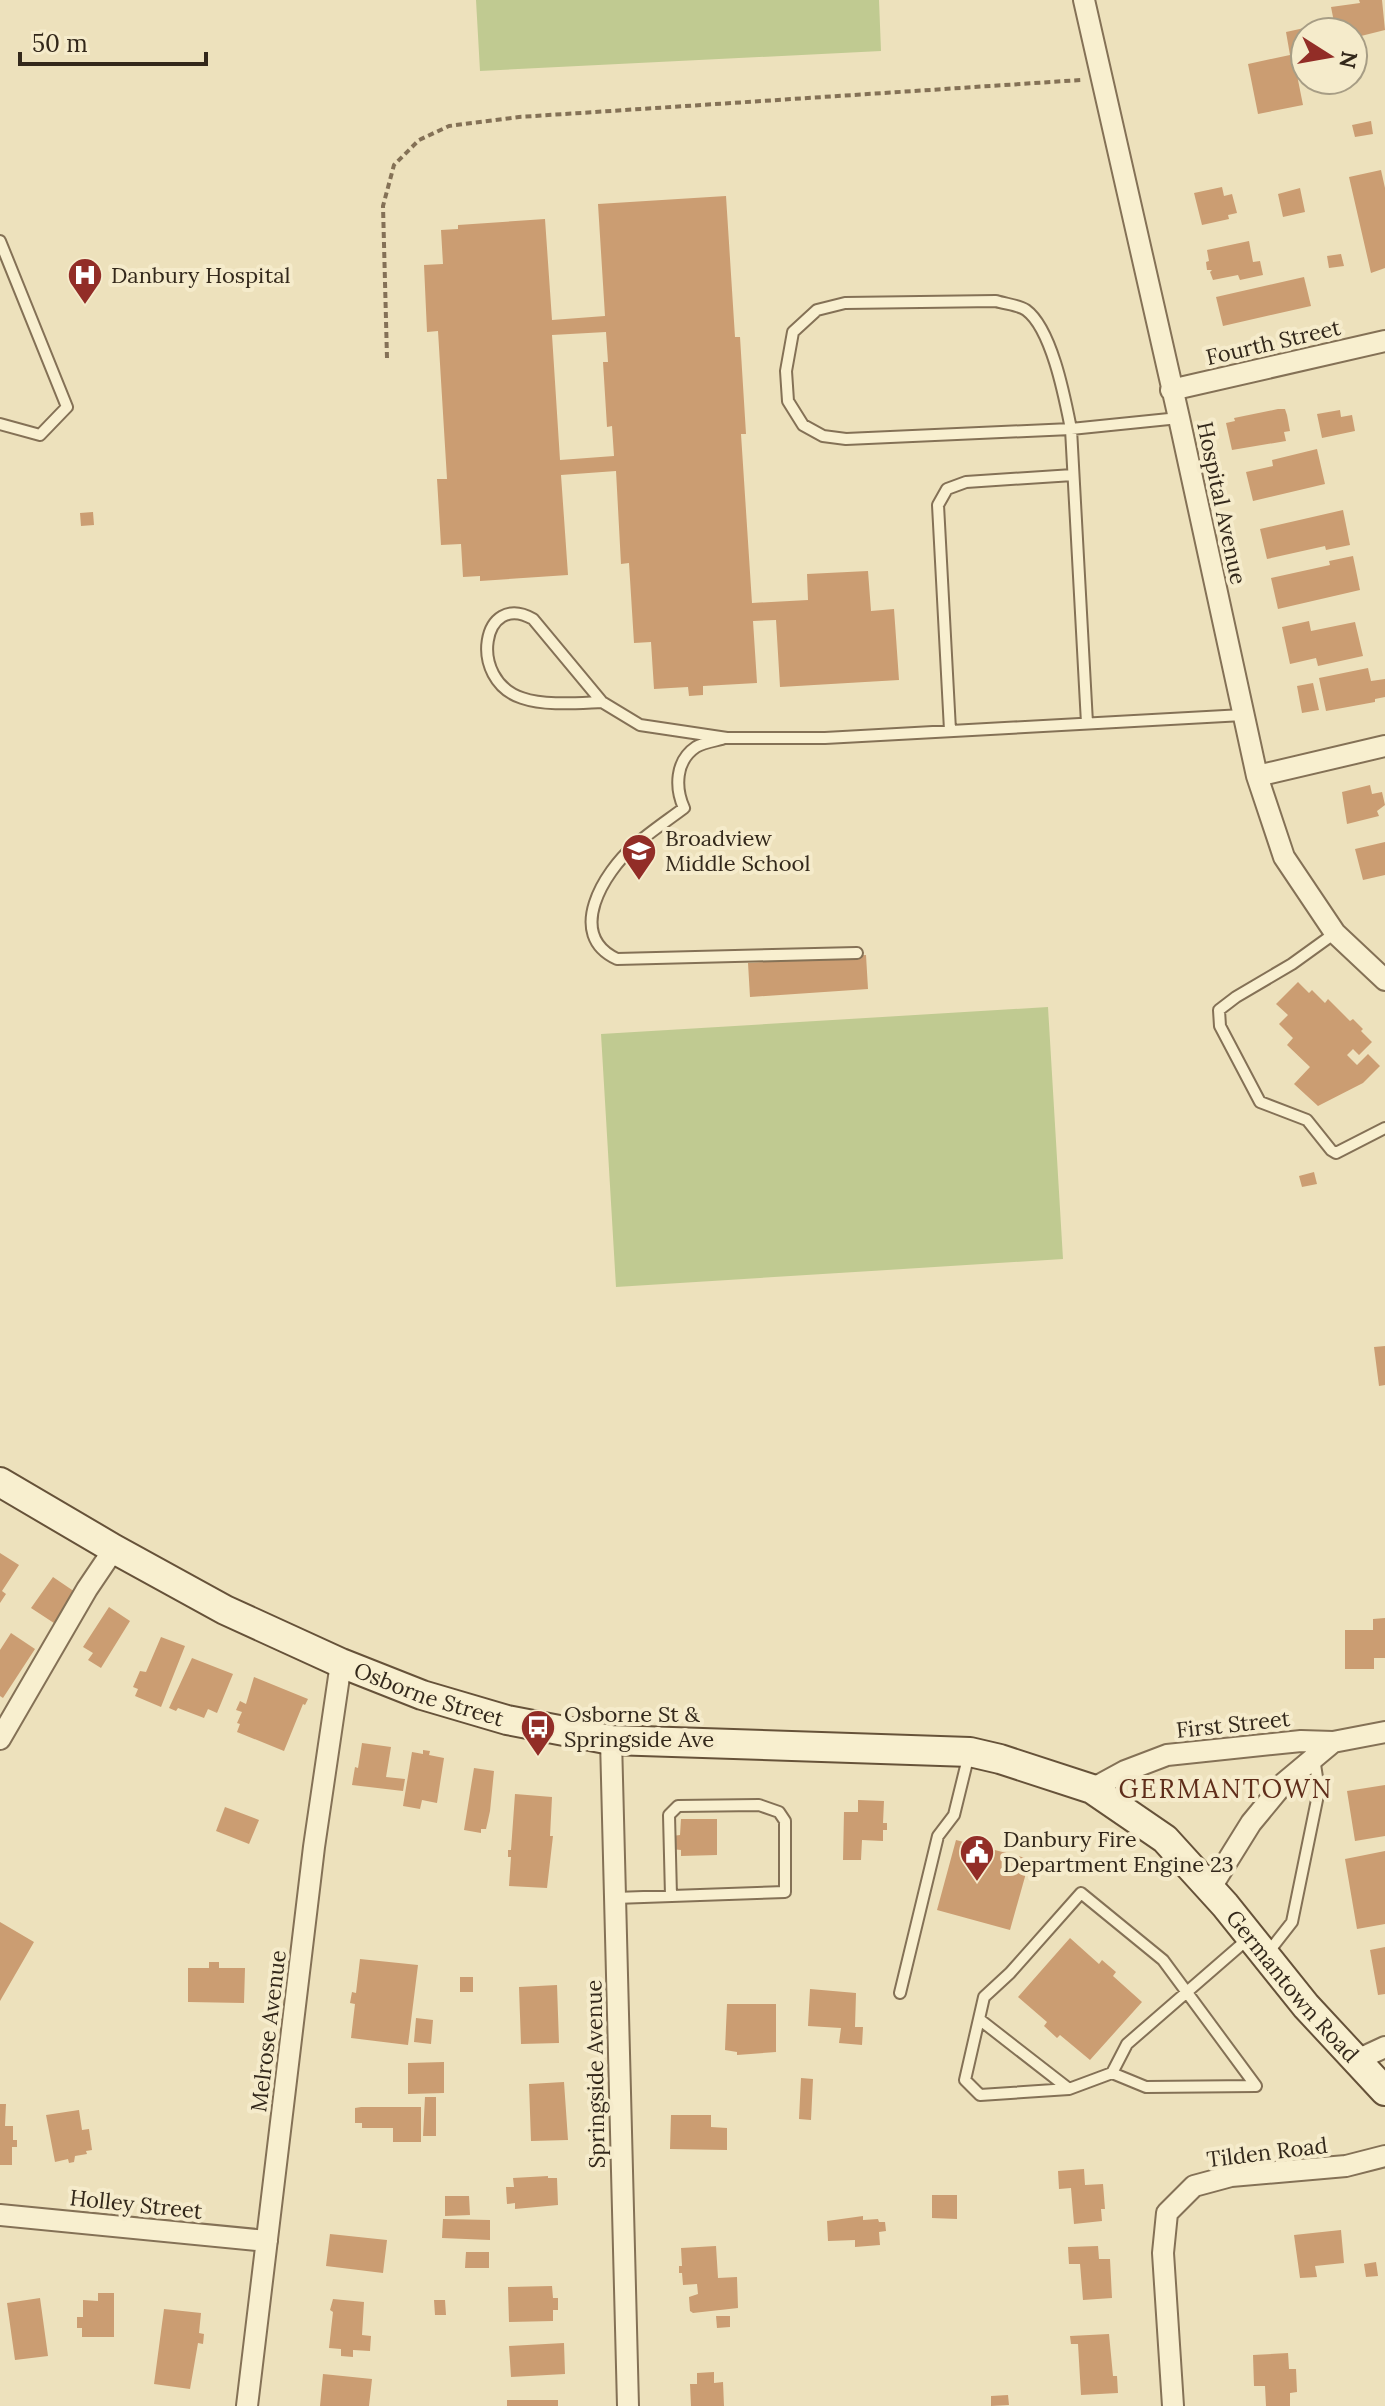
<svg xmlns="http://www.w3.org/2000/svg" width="1385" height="2406" viewBox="0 0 1385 2406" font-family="Lora,serif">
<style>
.green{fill:#c0ca91}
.building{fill:#cb9d72;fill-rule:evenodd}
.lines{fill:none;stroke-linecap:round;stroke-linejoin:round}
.lane-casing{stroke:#847156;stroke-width:14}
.street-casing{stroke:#847156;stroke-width:24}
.secondary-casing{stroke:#665239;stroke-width:32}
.path{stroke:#847156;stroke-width:4;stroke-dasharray:6 4;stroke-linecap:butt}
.lane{stroke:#f8efcf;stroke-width:10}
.street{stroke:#f8efcf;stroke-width:20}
.secondary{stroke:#f8efcf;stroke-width:28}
.labels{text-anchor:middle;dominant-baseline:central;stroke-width:8;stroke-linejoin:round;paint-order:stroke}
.poi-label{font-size:22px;fill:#33281b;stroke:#f5ebcb;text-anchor:start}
.street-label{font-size:22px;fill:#33281b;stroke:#f5ebcb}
.quarter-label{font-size:26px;letter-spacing:2px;fill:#5f2d1a;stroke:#f5ebcb}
</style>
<rect width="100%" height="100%" fill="#ede1bc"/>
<path class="green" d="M476 0H879L881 51 480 71Z
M1048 1007 1063 1259 616 1287 601 1034Z"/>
<path class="building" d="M1359 0H1382L1385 30 1353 38V32H1336L1331 7 1360 3Z
M1318 25 1320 32H1305V52L1293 55 1303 105 1258 114 1248 64 1290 55 1286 32Z
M1371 121 1373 134 1355 137 1352 125Z
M1381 170 1385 188V268L1371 273 1349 177Z
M1222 187 1224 196 1232 194 1237 213 1228 215 1229 219 1202 225 1194 193Z
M1300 188 1305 212 1283 217 1278 194Z
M726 196 735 337H740L746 434H741L752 603 808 600 807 574 868 571 871 611 894 609 899 680 780 687 776 620 753 621 757 683 703 686V695L689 696 688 687 654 689 651 642 634 643 629 563 621 564 616 471 561 475 568 575 480 581V576L463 577 461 544 441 545 437 479H447L438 331 427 332 424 265 443 264 441 230 458 229V225L545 219 552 320 605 316 598 204ZM606 332 608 362H603L607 427 612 426 614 456 560 460 552 335Z
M1249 241 1253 262 1260 261 1263 275 1240 280 1238 275 1213 280 1210 272 1212 270H1207L1206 262 1209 261 1207 250Z
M1341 254 1344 266 1329 268 1327 256Z
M1304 277 1311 306 1223 326 1216 297Z
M1278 409H1285L1287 415 1290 431 1284 432 1286 441 1232 450 1226 423 1235 421 1234 418Z
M1340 410 1341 417 1352 415 1355 431 1322 438 1317 414Z
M1317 449 1325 484 1253 501 1246 472 1273 466 1272 460Z
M1343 510 1350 545 1326 550 1325 546 1267 559 1260 529Z
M93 512 94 525 81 526 80 513Z
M1353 556 1360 590 1278 609 1271 578 1330 565 1329 561Z
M1309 621 1311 631 1355 622 1363 656 1318 666 1316 658 1290 664 1282 627Z
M1368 668 1371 681 1385 679V697L1375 699V702L1326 711 1319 678Z
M1313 683 1319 710 1302 713 1297 686Z
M1370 785 1372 794 1382 792 1385 805 1377 811 1379 816 1347 824 1342 792Z
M1385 842V875L1363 880 1355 849Z
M866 955 868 989 750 997 748 963Z
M1298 982 1309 993 1312 990 1325 1003 1328 999 1350 1021 1353 1019 1363 1029 1361 1031 1372 1042 1359 1055 1353 1049 1347 1055 1357 1065 1368 1054 1380 1066 1363 1083 1318 1106 1294 1084 1310 1067 1287 1045 1293 1038 1279 1024 1288 1015 1276 1004Z
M1314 1172 1317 1184 1302 1187 1299 1176Z
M1385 1346V1385L1379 1386 1374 1347Z
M0 1553 19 1565 2 1591 6 1594 0 1603Z
M53 1577 78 1594 57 1625 31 1608Z
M109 1607 130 1621 101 1668 88 1660 93 1653 83 1647Z
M1385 1618V1658H1374V1669H1345V1630H1373V1619Z
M11 1633 35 1649 3 1698 0 1696V1650Z
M161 1637 185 1646 161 1707 135 1696 138 1689 133 1687 140 1671 146 1672Z
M192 1658 233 1674 217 1713 208 1709 204 1718 178 1708 176 1711 169 1708Z
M254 1677 308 1699 305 1705 303 1704 284 1751 237 1732 240 1724 237 1723 242 1712 236 1710 240 1701 246 1704Z
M362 1743 391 1747 386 1777 405 1779 403 1791 352 1785 355 1767 358 1768Z
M423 1750 430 1751 429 1755 444 1758 437 1803 422 1800 420 1809 403 1806 412 1752 423 1754Z
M474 1768 494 1771 490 1811 486 1829H481V1833L464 1830Z
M1385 1785V1836L1355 1841 1347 1791Z
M515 1794 552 1797 550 1836H553L547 1888 509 1886 511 1857H508V1850H511Z
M858 1800 884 1801 883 1823H887V1830H883V1841L862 1840 861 1860H843L844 1812H858Z
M225 1807 259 1820 249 1844 216 1831Z
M681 1819H717V1855L681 1856V1850L672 1849V1836L680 1835Z
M956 1840 1030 1859 1010 1930 937 1910Z
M1385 1851V1924L1357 1929 1345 1859Z
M0 1922 34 1942 0 2001Z
M1070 1938 1099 1964 1102 1960 1116 1972 1113 1976 1142 2002 1090 2060 1060 2035 1057 2038 1044 2026 1047 2022 1018 1997Z
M1385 1947V1994L1378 1995 1370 1950Z
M360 1959 418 1965 408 2045 351 2038 355 2004 350 2003 352 1992 356 1993Z
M209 1962H219V1968H245L244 2003 188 2002V1968H209Z
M460 1977H473V1992H460Z
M557 1985 559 2043 521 2044 519 1987Z
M810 1989 856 1993 855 2027H863L862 2045 839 2043 841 2028 808 2026Z
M727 2004H776V2052L737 2055V2052L725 2050Z
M416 2018 433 2020 431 2044 414 2042Z
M444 2062V2093L408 2094V2063Z
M801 2078 813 2079 811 2120 799 2119Z
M564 2082 568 2140 531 2141 529 2084Z
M425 2097H436V2136H423Z
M0 2104H6L5 2126H13V2140H17V2147H12V2165H0Z
M361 2107H421V2142H393V2128H362V2123H355V2108Z
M79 2110 82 2130 89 2129 92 2150 86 2151 87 2154 75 2156 74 2162 69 2163 68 2159 55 2162 46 2115Z
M671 2115H711V2127L727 2128V2150L670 2149Z
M1084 2169 1085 2185 1103 2184 1105 2209H1101L1102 2221 1074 2224 1071 2188 1059 2189 1058 2171Z
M548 2176V2178H557L558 2205 515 2209V2203L507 2204 506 2187H514L513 2178Z
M932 2195H957V2219L932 2218Z
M445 2196H469L470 2215 445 2216Z
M863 2216V2220L878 2219 879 2222H885L886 2231 879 2232 880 2245 855 2247V2240L828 2241 827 2221Z
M443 2219 490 2220V2240L442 2238Z
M1341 2230 1344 2263 1315 2266 1317 2277 1300 2278 1294 2235Z
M330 2234 387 2240 383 2273 326 2266Z
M716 2246 718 2278 737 2277 738 2308 693 2313 690 2311 689 2297 698 2294 697 2284 683 2285 682 2273H679V2266H682L681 2248Z
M1098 2246 1099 2259H1110L1112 2298 1083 2300 1080 2264H1069L1068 2247Z
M466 2252H489V2268H465Z
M1376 2262 1378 2276 1366 2277 1364 2264Z
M552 2286 553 2298H558V2310H553V2321L509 2322 508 2287Z
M98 2293H114V2337H82V2328H77V2317H83V2300L98 2301Z
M40 2298 48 2356 15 2360 7 2303Z
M333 2299 364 2302 362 2335 371 2336 370 2351 353 2350V2357L341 2356V2349L329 2348 333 2312 330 2310Z
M434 2300H445L446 2315H435Z
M164 2309 201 2313 199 2333 204 2334 203 2344 198 2343 190 2389 154 2384Z
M716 2316H730V2327L717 2328Z
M1109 2334 1113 2376H1117L1118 2393 1081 2395 1078 2344H1071L1070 2336Z
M564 2343 565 2374 511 2377 509 2346Z
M1288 2353 1289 2369H1296L1297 2392 1290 2393V2406H1266L1265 2386H1254L1253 2355Z
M714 2372V2383L723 2382 724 2406H691L690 2384H697V2373Z
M323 2374 372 2379 369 2406H320Z
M1008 2395 1009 2405 991 2406V2396Z
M507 2400H558V2406H507Z"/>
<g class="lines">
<g class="lane-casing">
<path id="lane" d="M0 241 67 407 40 435 0 424
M996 301C1005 304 1019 305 1026 310 1052 329 1065 399 1071 429L846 439 823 436 803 425 788 401 786 371 793 332 817 310 845 303Z
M602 702C577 703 545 706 522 698 467 680 482 590 533 619L602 702 640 725 727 738H825L1243 715
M1087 723 1071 429 1179 418
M950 730 938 505 947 489 966 482 1073 475
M722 739C714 741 702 743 696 747 675 761 675 788 684 808 668 820 650 832 634 846 604 872 565 935 617 959L857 953
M1335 933 1292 964 1236 997 1219 1010 1220 1026 1260 1102 1307 1120 1331 1150 1336 1153 1385 1128
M615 1898 785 1892V1821L779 1812 759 1805 678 1806 669 1815 671 1896
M1267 1954 1292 1922 1319 1790 1314 1758
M900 1993 938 1836 954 1815 969 1754
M979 2019 1069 2089
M1112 2073 1069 2089 980 2095 965 2080 984 1997 1010 1973 1081 1893 1163 1960 1256 2086 1146 2087 1112 2073 1127 2044 1249 1938"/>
</g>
<g class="street-casing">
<path id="street" d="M1084 0 1179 418 1257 776 1284 857 1335 933 1385 980
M1171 390 1385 341
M1257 776 1385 746
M0 1739 87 1589 114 1549
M611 1740 628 2406
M1092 1789 1125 1771 1167 1755 1301 1741 1333 1742 1385 1732
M1210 1889 1251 1823 1284 1783 1333 1742
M1357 2060 1385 2047
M0 2215 267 2241
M247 2406 314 1847 341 1663
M1173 2406 1163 2253 1167 2213 1194 2186 1231 2176 1346 2166 1385 2156"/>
</g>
<g class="secondary-casing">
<g id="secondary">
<path id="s1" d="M0 1482 114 1549 225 1610 341 1663 422 1695 507 1720 611 1740 970 1752 1000 1759 1092 1789 1165 1839 1225 1905 1306 2006 1385 2091"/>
</g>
</g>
<path class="path" d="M387 358 383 206 394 165 419 140 449 126 519 117 1081 80"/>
<use href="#lane" class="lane"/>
<use href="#street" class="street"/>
<use href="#secondary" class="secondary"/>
</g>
<defs>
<g id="hospital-pin" transform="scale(1.8)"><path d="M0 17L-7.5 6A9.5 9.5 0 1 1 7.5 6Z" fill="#922d27" stroke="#f5ebcb"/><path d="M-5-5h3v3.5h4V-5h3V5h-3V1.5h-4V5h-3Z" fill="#fff"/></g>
<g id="school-pin" transform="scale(1.8)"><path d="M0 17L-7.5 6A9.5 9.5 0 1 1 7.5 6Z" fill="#922d27" stroke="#f5ebcb"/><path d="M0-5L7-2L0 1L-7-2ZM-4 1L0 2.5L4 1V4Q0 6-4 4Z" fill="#fff"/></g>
<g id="bus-pin" transform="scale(1.8)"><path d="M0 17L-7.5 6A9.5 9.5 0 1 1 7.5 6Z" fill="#922d27" stroke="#f5ebcb"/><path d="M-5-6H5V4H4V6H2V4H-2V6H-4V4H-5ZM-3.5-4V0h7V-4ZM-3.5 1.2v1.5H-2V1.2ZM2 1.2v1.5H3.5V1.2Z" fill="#fff"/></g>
<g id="civic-pin" transform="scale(1.8)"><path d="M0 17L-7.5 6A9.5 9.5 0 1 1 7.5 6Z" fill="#922d27" stroke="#f5ebcb"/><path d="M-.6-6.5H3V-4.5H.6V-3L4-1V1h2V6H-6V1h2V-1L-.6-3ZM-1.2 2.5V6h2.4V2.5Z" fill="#fff"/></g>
</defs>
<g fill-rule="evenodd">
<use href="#hospital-pin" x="85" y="275"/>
<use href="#school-pin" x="639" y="851"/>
<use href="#bus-pin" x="538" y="1727"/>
<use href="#civic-pin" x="977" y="1852"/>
</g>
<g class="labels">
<g class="poi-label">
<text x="111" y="275">Danbury Hospital</text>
<text x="665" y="838">Broadview<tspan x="665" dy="25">Middle School</tspan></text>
<text x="564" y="1714">Osborne St &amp;<tspan x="564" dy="25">Springside Ave</tspan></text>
<text x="1003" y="1839">Danbury Fire<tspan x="1003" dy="25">Department Engine 23</tspan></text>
</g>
<g class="street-label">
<text transform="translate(1273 342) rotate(-13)">Fourth Street</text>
<text transform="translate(1222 503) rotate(78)">Hospital Avenue</text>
<text stroke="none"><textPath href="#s1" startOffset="480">Osborne Street</textPath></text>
<text transform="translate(1233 1724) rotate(-6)">First Street</text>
<text stroke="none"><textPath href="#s1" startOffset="1438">Germantown Road</textPath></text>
<text transform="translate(268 2031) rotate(-83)">Melrose Avenue</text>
<text transform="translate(595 2074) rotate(-91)">Springside Avenue</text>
<text transform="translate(1267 2152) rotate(-7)">Tilden Road</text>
<text transform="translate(136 2204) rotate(6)">Holley Street</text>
</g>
<g class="quarter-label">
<text x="1226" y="1788">GERMANTOWN</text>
</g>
</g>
<g transform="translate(1329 56) rotate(101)"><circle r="38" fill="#f5ebcb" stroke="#a79d85" stroke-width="2"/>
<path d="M0-6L14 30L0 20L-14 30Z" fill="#922d27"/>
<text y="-12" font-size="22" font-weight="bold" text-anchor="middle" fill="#33281b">N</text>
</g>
<path d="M20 52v12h186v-12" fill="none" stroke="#33281b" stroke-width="4"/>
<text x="32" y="52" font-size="24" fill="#33281b" stroke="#f5ebcb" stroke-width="6" paint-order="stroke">50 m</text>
</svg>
